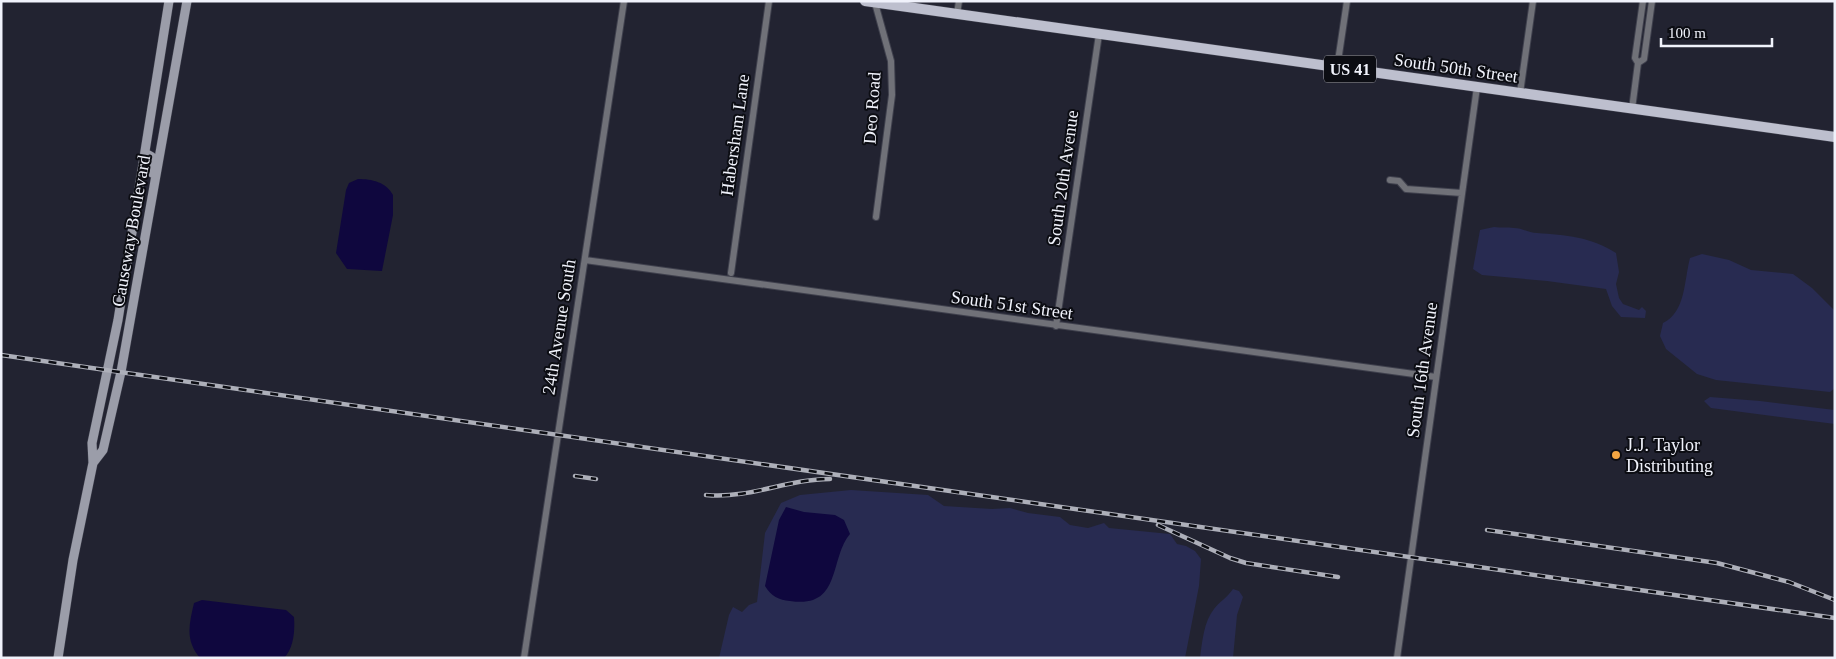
<svg xmlns="http://www.w3.org/2000/svg" width="1836" height="659" viewBox="0 0 1836 659" font-family="'Times New Roman',serif">
<style>
.green{fill:#282b51}
.water{fill:#0f073e}
.lines{fill:none;stroke-linecap:round;stroke-linejoin:round}
.street-casing{stroke:#3f404d;stroke-width:8}
.secondary-casing{stroke:#3f404d;stroke-width:10}
.primary-casing{stroke:#3f404d;stroke-width:11}
.street{stroke:#707178;stroke-width:6}
.secondary{stroke:#9b9da9;stroke-width:9}
.primary{stroke:#bdbfce;stroke-width:10}
.rail-casing{stroke:#adafb9;stroke-width:4.5}
.rail{stroke:#0c0d13;stroke-width:2.5;stroke-dasharray:8;stroke-linecap:butt}
.poi-dot{fill:#f2a542;stroke:#0c0d13;stroke-width:2}
.labels{text-anchor:middle;dominant-baseline:central;stroke-width:4;stroke-linejoin:round;paint-order:stroke}
.shield{fill:#0c0d13;stroke:#acadb5;stroke-width:1}
.shield-label{font-size:16px;font-weight:bold;fill:#f0f2fb}
.street-label{font-size:18px;fill:#f0f2fb;stroke:#0c0d13}
.poi-label{font-size:18px;fill:#f0f2fb;stroke:#0c0d13;text-anchor:start}
</style>
<rect width="100%" height="100%" fill="#222331"/>
<path class="green" d="M1494 227C1501 228 1507 227 1514 228 1522 228 1529 233 1537 233 1565 235 1592 237 1616 253L1619 272 1616 284 1619 298 1623 304 1639 310 1642 307 1646 311 1645 318 1621 317 1612 306 1606 289 1547 281 1482 275 1473 269 1480 230Z
M1702 254 1729 260 1751 270 1793 274 1812 288 1835 311V388L1830 392 1716 380 1697 374 1666 349 1660 336 1663 323C1686 312 1684 280 1690 258Z
M1710 397 1760 401 1835 410V424L1711 408 1704 401Z
M851 490 928 495 944 506 992 509 1010 508 1028 513 1060 517 1070 525 1088 528 1104 523 1109 528 1170 534 1177 544 1186 546 1195 551 1201 559 1199 586 1185 658H719L729 615 733 607 742 612 749 605 757 602 765 533 781 503 800 495Z
M1233 589 1239 591 1243 597 1237 615 1233 658H1200C1202 642 1204 621 1214 609 1220 601 1227 598 1233 589Z"/>
<path class="water" d="M358 179C372 179 386 182 393 195V215L382 271 347 269 336 253 346 190 349 183Z
M786 507 804 512 835 515 844 520 850 534C829 559 842 609 790 601 779 600 771 596 765 586L779 520Z
M202 600 286 610 294 617C295 630 294 648 284 658H200C185 640 189 625 194 603Z"/>
<g class="lines">
<g class="street-casing">
<path id="street" d="M875 3 891 61 892 95 876 217
M957 14 959 1
M1638 63 1635 58 1643 1
M1337 68 1347 1
M1520 93 1533 1
M1632 109 1638 63 1644 59 1652 1
M1390 180 1399 181 1406 189 1462 193
M585 260 1436 377
M731 273 769 1
M1056 326 1099 34
M524 658 624 1
M1397 658 1477 87"/>
</g>
<g class="secondary-casing">
<path id="secondary" d="M145 153 152 157V173
M93 463 103 450 121 372 187 1
M58 658 73 560 93 463 92 443 118 320 169 1"/>
</g>
<g class="primary-casing">
<path id="primary" d="M865 1 1835 137"/>
</g>
<use href="#street" class="street"/>
<use href="#secondary" class="secondary"/>
<use href="#primary" class="primary"/>
<g class="rail-casing">
<path id="rail" d="M1 355 1835 618
M575 476 596 479
M706 495C750 499 787 479 830 479
M1158 525 1230 558 1246 563 1338 577
M1487 530 1717 563 1789 582 1835 600"/>
</g>
<use href="#rail" class="rail"/>
</g>
<circle class="poi-dot" cx="1616" cy="455" r="5"/>
<g class="labels">
<rect class="shield" x="1324" y="55.5" width="52" height="27" rx="4"/>
<g class="shield-label">
<text x="1350" y="69">US 41</text>
</g>
<g class="street-label">
<text transform="translate(1456 68) rotate(8)">South 50th Street</text>
<text transform="translate(872 108) rotate(-86)">Deo Road</text>
<text transform="translate(735 135) rotate(-82)">Habersham Lane</text>
<text transform="translate(1063 178) rotate(-82)">South 20th Avenue</text>
<text transform="translate(131 231) rotate(-80)">Causeway Boulevard</text>
<text transform="translate(1012 305) rotate(8)">South 51st Street</text>
<text transform="translate(559 327) rotate(-81)">24th Avenue South</text>
<text transform="translate(1422 370) rotate(-82)">South 16th Avenue</text>
</g>
<g class="poi-label">
<text x="1626" y="445">J.J. Taylor<tspan x="1626" dy="21">Distributing</tspan></text>
</g>
</g>
<rect width="1836" height="659" fill="none" stroke="#f0f2fb" stroke-width="5"/>
<path d="M1661 38v8h111v-8" fill="none" stroke="#f0f2fb" stroke-width="2.5"/>
<text x="1668" y="38" font-size="15" fill="#f0f2fb" stroke="#0c0d13" stroke-width="4" paint-order="stroke">100 m</text>
</svg>
